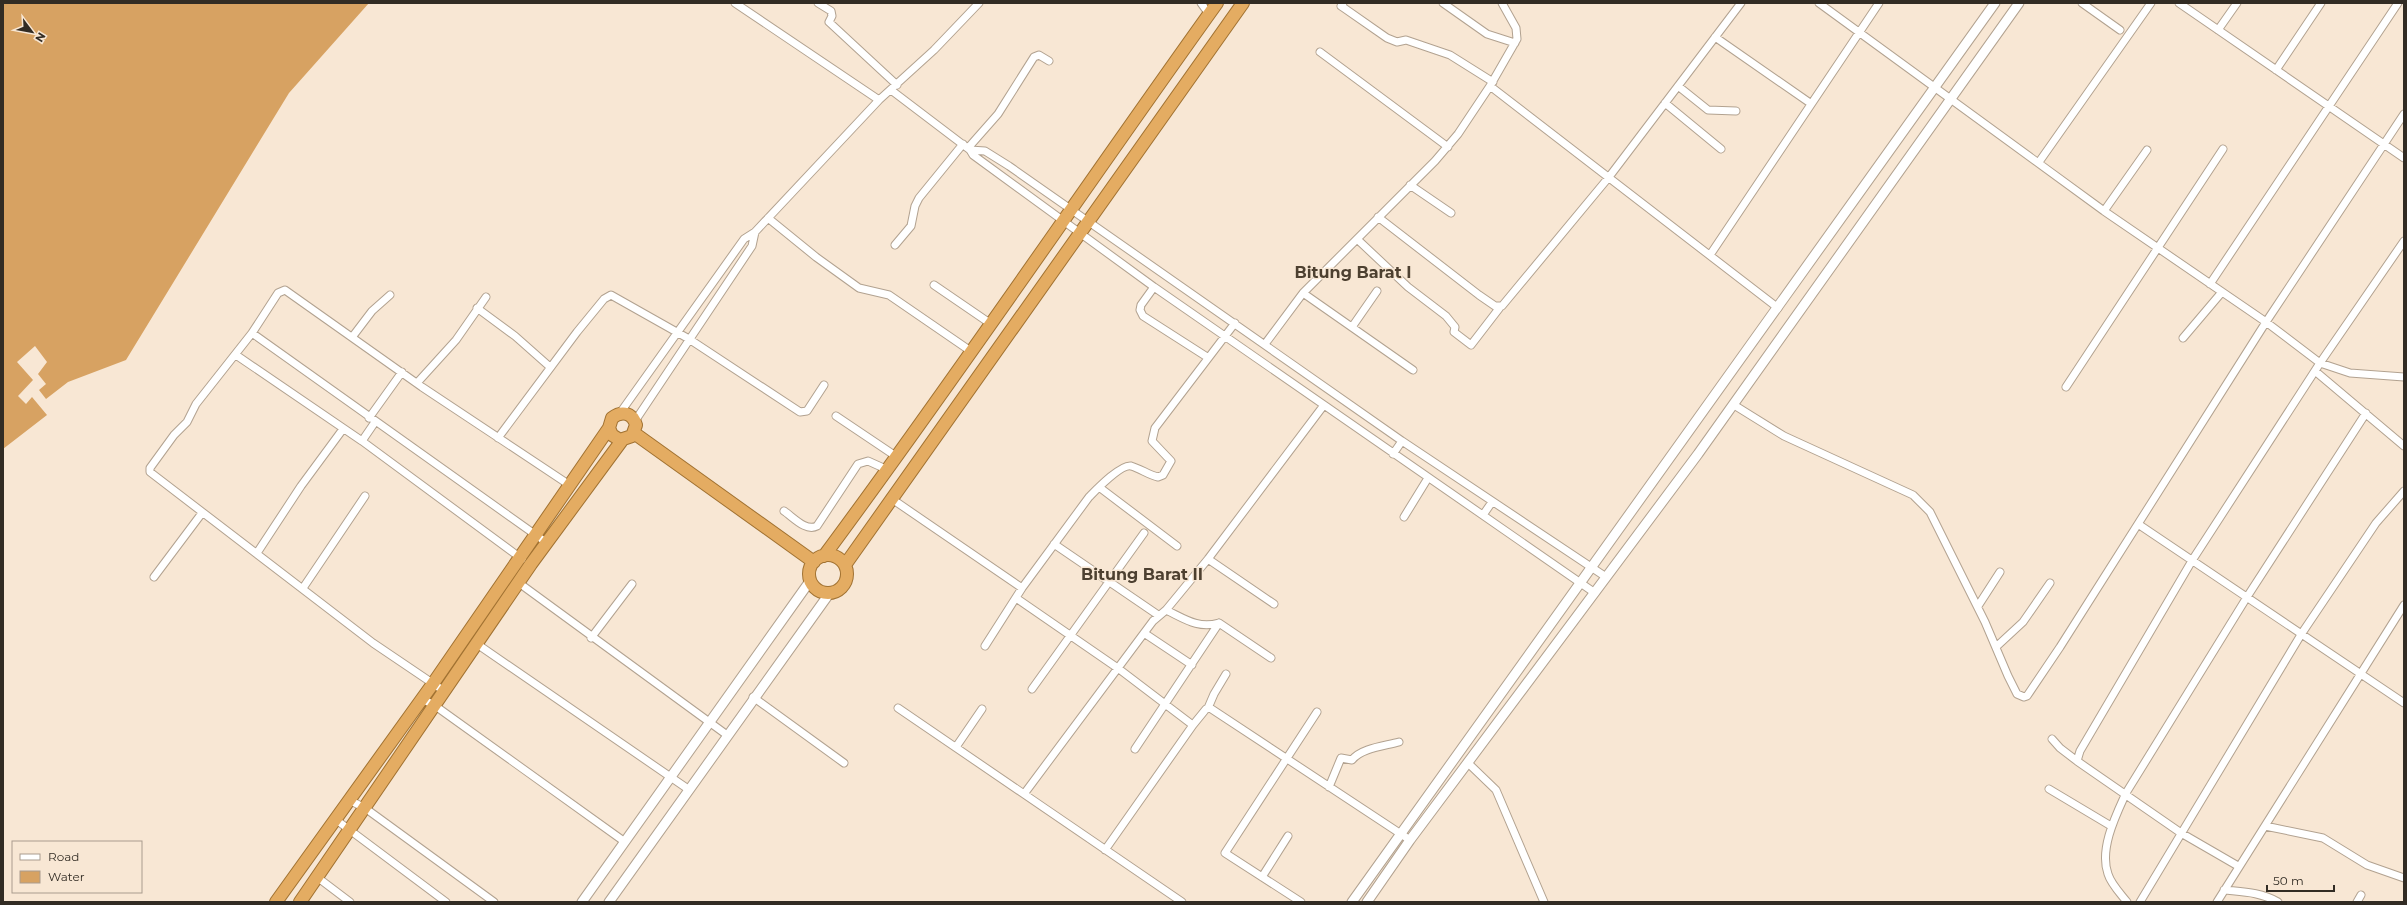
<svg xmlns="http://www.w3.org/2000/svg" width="2407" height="905" viewBox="0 0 2407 905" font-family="Montserrat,sans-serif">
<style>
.water{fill:#d7a262}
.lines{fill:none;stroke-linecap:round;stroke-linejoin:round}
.minor-casing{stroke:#b2a290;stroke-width:9}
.tertiary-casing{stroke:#b2a290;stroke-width:11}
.trunk-casing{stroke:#a17232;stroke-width:14}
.minor{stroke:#fff;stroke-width:7}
.tertiary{stroke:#fff;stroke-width:9}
.trunk{stroke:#e4ac62;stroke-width:12}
.labels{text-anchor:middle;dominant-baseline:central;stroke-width:3;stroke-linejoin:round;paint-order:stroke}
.district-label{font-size:16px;font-weight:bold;fill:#4d4030;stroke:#f8e7d4}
</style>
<rect width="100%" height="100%" fill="#f8e7d4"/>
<path class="water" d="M3 3H369L289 93 126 360 68 382 46 399 39 390 46 384 38 374 47 362 35 346 17 362 33 380 18 396 26 404 32 397 47 415 3 449Z"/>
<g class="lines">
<g class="minor-casing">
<path id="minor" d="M735 3 879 100
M818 3 831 11 832 16 829 22 897 85
M1201 3 1209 14
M1343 3 1341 6 1344 8 1387 38 1397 42 1406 40 1450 55 1493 82
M1443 3 1487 34 1515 43
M1819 3 2104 211 2266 322 2320 363 2350 373 2404 377
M2082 3 2120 30
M2179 3 2404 158
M2218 30 2237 3
M1715 37 1810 103
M1320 52 1448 147
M2276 70 2321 3
M1490 86 1778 308
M1678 86 1708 110 1736 111
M891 90 970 150 973 155 1154 287 1595 593
M1665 103 1721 149
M968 148 998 114 1034 57 1039 55 1049 61
M970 150 985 151 1009 166 1402 441 1606 577
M2039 162 2151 3
M1410 185 1451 213
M2104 211 2147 150
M1378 217 1479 295 1495 306H1502L1609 177 1741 3
M768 218 816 257 859 288 889 295 972 352
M1357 239 1408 287 1446 316 1455 327 1454 332 1471 345 1501 306
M895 245 911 226 915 206 919 198 963 144
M1710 255 1879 3
M2210 284 2398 3
M934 285 991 324
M1154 287 1141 305 1140 310 1143 316 1207 357
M1303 293 1413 370
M477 308 515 336 550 367
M1352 327 1377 291
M252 333 278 293 285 290 422 387 568 484
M353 336 372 311 390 295
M2183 338 2222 292
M1265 344 1303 293 1435 161 1458 134 1490 86 1517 39 1516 28 1502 3
M236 355 362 441 522 559
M2315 371 2404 446
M417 383 456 340 486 297
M2066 387 2223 149
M1734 405 1784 436 1913 495 1930 512 1985 622 2008 676 2017 694 2024 697 2027 696 2060 647 2266 322 2404 114
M620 413 744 239 755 232 879 100 934 50 979 3
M836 416 897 457
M369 418 402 372
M635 421 752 246 755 232
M498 438 577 332 604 299 611 295 689 339 800 412 807 411 824 385
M362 441 375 422
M1393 454 1402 441
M1099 487 1177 546
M892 499 1022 588
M784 511C793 517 806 532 817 526L858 464 868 461 888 470
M1483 515 1492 502
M1404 517 1428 478
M2138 524 2404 703
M1054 544 1158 615
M257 553 301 486 343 429
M1208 559 1274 604
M154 577 202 513
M519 583 727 735
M303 588 365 496
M1016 598 1119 669 1190 723
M1978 606 2000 572
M1166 610C1185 619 1198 629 1219 623L1271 658
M1144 633 1192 665
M591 638 632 584
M477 644 688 789
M985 646 1022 588 1089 497C1096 490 1121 464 1131 466 1141 469 1149 475 1158 477L1163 475 1171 461 1152 441 1155 428 1235 323
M1996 647 2023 622 2050 583
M1032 689 1144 533
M444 691 373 643 150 472V468L174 435 187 422 196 404 252 333 547 543
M753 697 844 763
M422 699 434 705 625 842
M898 708 1182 902
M1208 708 1214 694 1226 674
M2052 739 2060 748 2077 761
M956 747 982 709
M1135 749 1219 623
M1468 763 1496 790 1544 902
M1329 787 1341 758 1352 760C1361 748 1385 746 1399 742
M2049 789 2111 826
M1024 794 1153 621 1166 610 1208 559 1324 405
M349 800 365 808 494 902
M335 819 446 902
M2265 826 2323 838 2367 865 2404 878
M1105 850 1193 725 1206 709 1210 708 1410 840
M2238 866 2181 833 2077 761 2080 751 2193 559 2320 363 2404 241
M317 877 350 902
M1262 877 1288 836
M2224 890C2243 892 2260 892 2278 902
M1301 902 1225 853 1317 712
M2127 902C2120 893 2111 884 2108 874 2099 849 2116 815 2126 793L2247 597 2366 413
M2140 902 2302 633 2376 523 2404 491
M2217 902 2404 605
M2357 902 2361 895"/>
</g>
<g class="tertiary-casing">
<path id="tertiary" d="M582 902 810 581
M609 902 829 594
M1352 902 1995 3
M1367 902 1410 840 1698 454 2019 3"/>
</g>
<g class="trunk-casing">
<path id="trunk" d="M634 433 814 562
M809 574a19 19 0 1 1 38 0a19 19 0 1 1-38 0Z
M824 556C959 374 1085 187 1217 3
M845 565 1243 3
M276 902 432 685 609 428 612 418C622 410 633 413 636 425L632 436 620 440 612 435 609 428
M300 902 531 564 623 439"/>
</g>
<use href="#minor" class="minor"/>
<use href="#tertiary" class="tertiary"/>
<use href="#trunk" class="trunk"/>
</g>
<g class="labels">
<g class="district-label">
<text x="1353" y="272">Bitung Barat I</text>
<text x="1142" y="574">Bitung Barat II</text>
</g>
</g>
<rect width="2407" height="905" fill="none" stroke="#322c24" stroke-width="8"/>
<rect x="12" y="841" width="130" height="52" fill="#f8e7d4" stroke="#a99c8e"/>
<rect x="20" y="854" width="20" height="6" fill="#ffffff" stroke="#a99c8e"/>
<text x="48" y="861" font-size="12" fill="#322c24">Road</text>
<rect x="20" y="871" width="20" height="12" fill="#d7a262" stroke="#a99c8e"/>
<text x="48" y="881" font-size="12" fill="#322c24">Water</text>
<g transform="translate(32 32) rotate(122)" stroke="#f8e7d4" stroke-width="3" paint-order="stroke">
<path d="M0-3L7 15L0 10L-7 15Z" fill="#322c24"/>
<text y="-6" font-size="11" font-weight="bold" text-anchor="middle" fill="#322c24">N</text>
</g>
<path d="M2267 885v6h67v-6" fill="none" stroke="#322c24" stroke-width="2"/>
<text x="2273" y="885" font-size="12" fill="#322c24" stroke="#f8e7d4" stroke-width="3" paint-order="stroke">50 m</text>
</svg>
